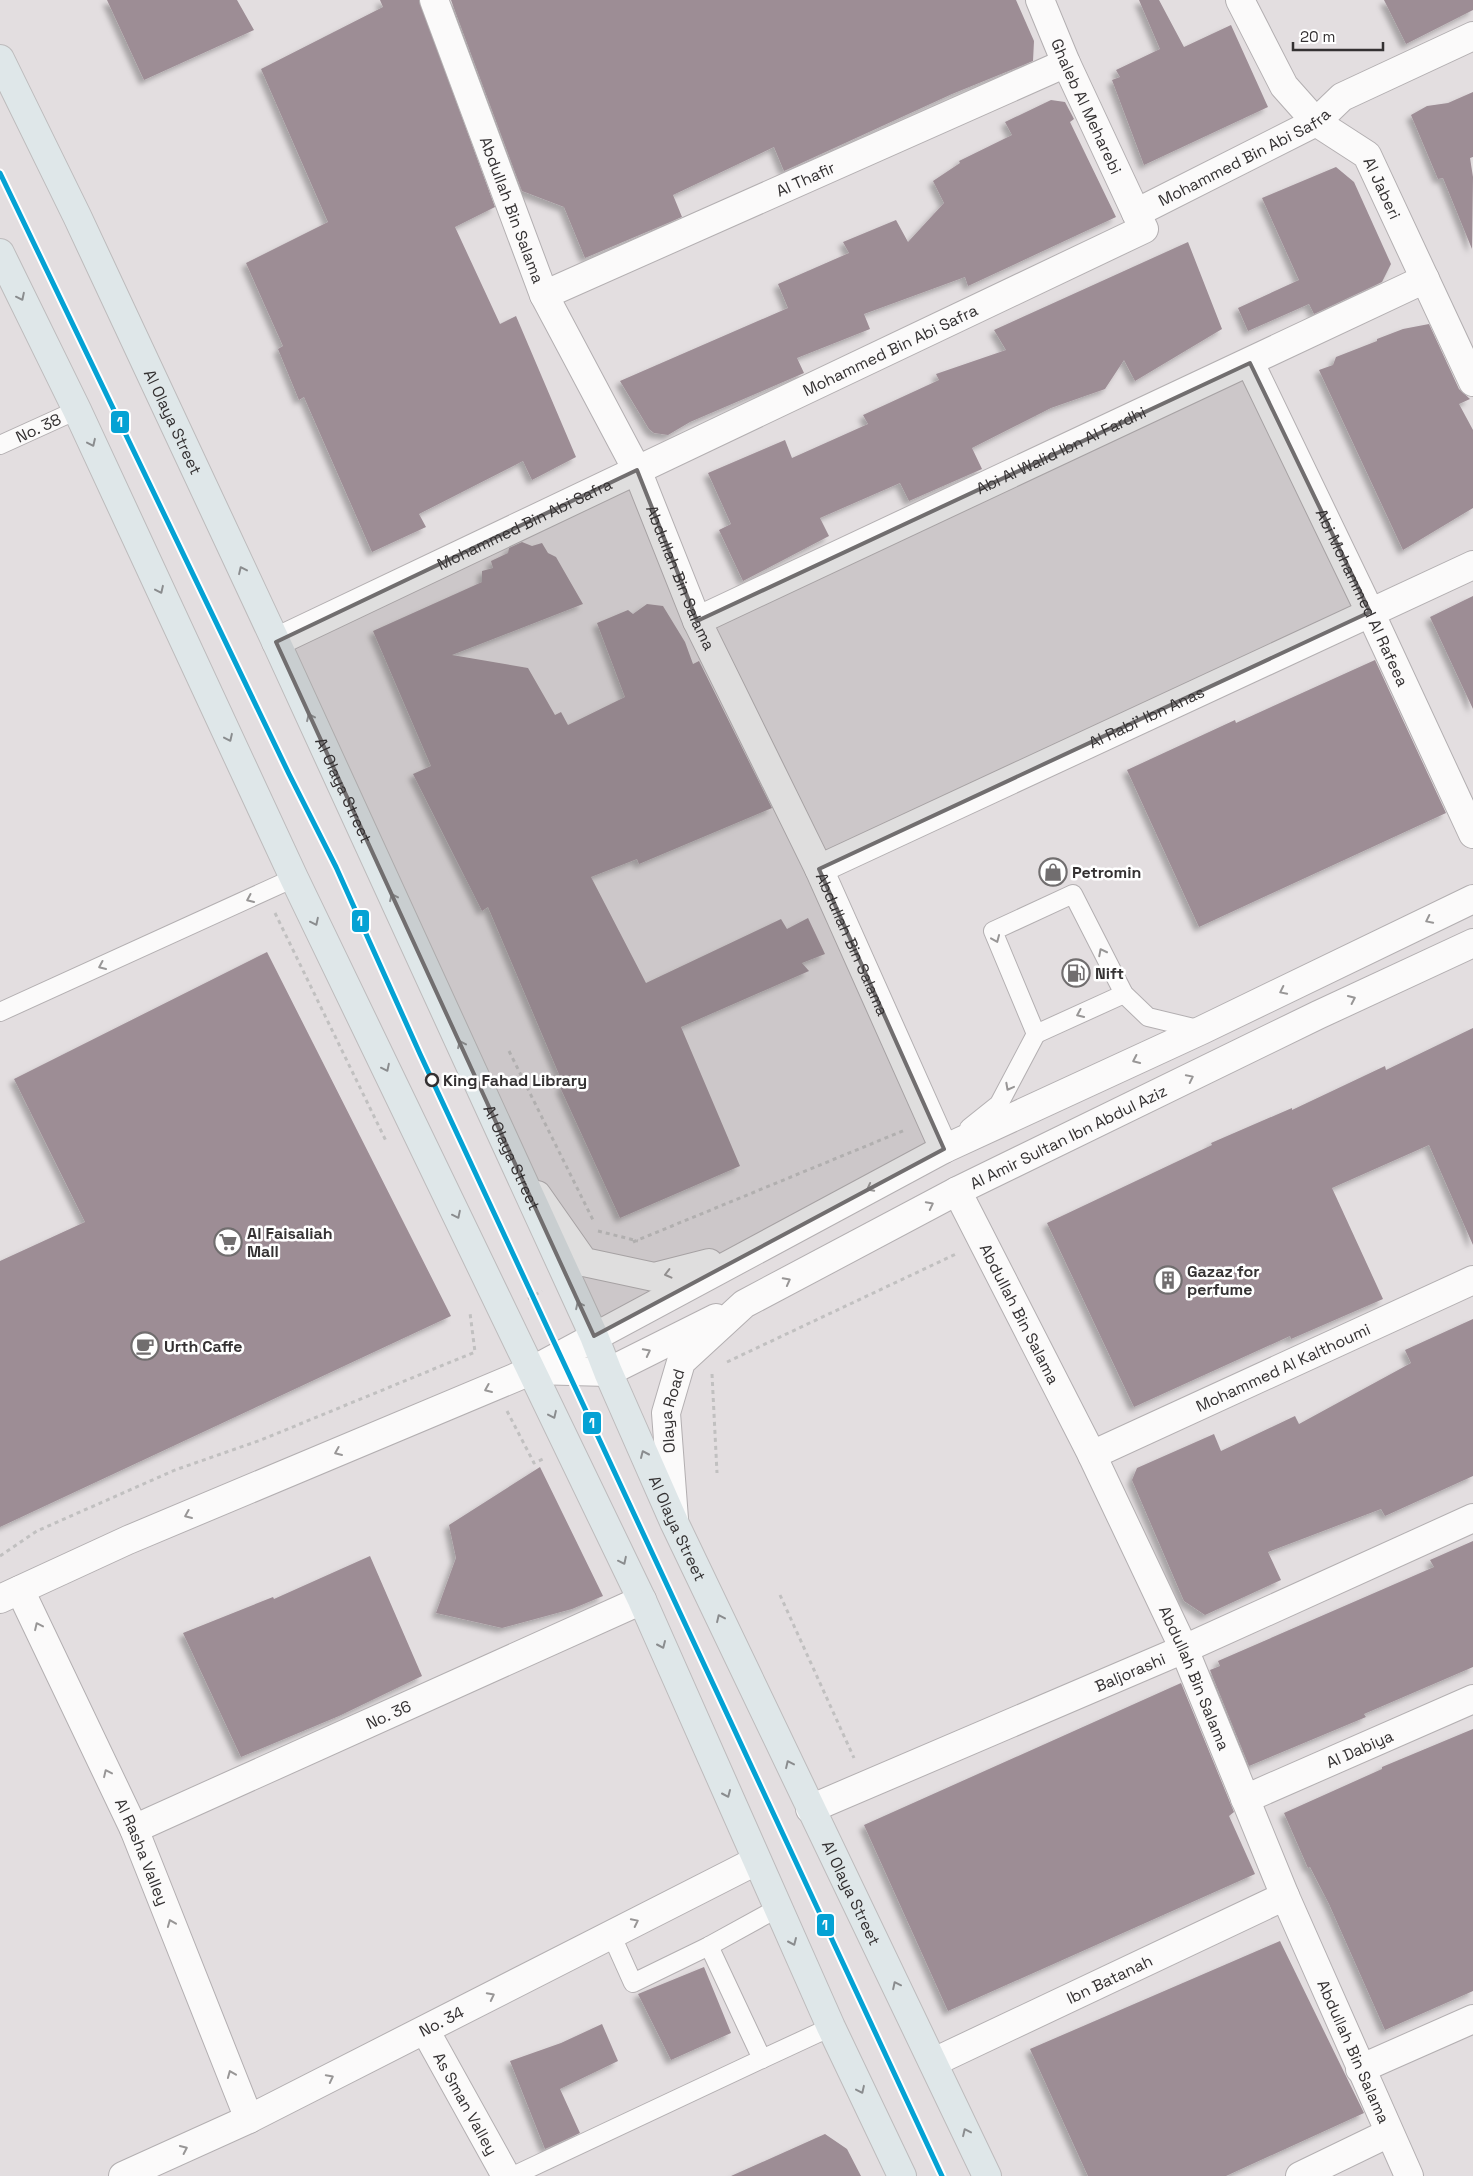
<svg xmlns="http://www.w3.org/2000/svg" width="1473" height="2176" viewBox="0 0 1473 2176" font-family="'Space Grotesk',sans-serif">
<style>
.building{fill:#9d8d95;filter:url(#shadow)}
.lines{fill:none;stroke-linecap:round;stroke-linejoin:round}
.service-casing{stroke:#b3afb1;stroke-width:20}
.minor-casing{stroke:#b3afb1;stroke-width:30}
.tertiary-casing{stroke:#b3afb1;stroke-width:30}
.primary-casing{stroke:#bdbbbc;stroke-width:30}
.path{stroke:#c1c0c0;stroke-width:3;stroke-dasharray:4 4;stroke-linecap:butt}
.service{stroke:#fbfafa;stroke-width:18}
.minor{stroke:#fbfafa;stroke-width:28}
.tertiary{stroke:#fbfafa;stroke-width:28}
.primary{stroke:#dfe7e9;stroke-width:28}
.metro-1-casing{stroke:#fff;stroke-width:9}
.metro-1{stroke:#05a2d4;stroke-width:5}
.oneway{stroke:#8a8c8e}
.oneway2{stroke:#989696}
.marked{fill:#716e6f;fill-opacity:0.2;stroke:#716e6f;stroke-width:4;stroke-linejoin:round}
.stop-dot{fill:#fff;stroke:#343132;stroke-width:2.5}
.labels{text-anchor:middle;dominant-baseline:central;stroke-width:5;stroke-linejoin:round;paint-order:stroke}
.street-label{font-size:16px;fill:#343132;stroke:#fff}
.poi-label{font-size:16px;font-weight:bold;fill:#343132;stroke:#fff;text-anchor:start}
.stop-label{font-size:16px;font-weight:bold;fill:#343132;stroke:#fff;text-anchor:start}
.line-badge{stroke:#fff;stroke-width:2}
.badge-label{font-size:14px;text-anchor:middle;font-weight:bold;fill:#fff}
</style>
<defs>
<filter id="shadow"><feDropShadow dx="-4.5" dy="4.5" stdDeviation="2.5" flood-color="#0004"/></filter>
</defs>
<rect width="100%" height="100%" fill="#e3dee0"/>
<path class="building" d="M107 0H237L254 30 144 80Z
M380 0H419L495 207 455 227 500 324 516 316 576 457 532 480 523 461 419 514 426 527 372 552 304 397 299 400 278 349 283 346 246 263 328 222 261 69 383 7Z
M451 0H1016L1034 41 1033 61 952 94 784 171 774 147 673 195 682 217 585 258 564 207 522 191Z
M1139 0H1159L1184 47 1231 25 1268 107 1144 165 1112 80 1120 77 1116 70 1160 49Z
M1384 0H1473V10L1406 44Z
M1473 92V157L1470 158 1473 177 1472 249 1443 178 1438 179 1411 115 1427 106 1448 103Z
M1051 100 1065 102 1074 119 1070 122 1116 217 968 286 965 277 864 314 870 329 797 358 804 373 690 422 668 435 654 433 649 429 620 381 788 308 778 284 849 253 843 242 896 220 908 242 944 203 933 181 960 163 959 161 1012 135 1005 122Z
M1336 167 1354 182 1391 264 1382 282 1314 314 1309 304 1248 331 1238 308 1299 280 1262 198Z
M1188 242 1222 329 1135 381 1124 360 1105 389 1051 408 972 448 982 469 909 501 900 483 820 518 829 536 743 581 719 530 731 524 708 473 785 440 792 458 868 424 863 415 939 380 936 374 1006 350 994 330Z
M1429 324 1459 389 1470 399 1459 404 1473 430V508L1403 550 1319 370 1333 365 1336 357 1377 341V339L1403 329Z
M522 542 532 546 542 543 548 553 556 557 583 604 452 655 528 668 555 715 561 712 568 725 625 697 597 623 628 610 633 614 647 604 663 606 685 642 693 664 699 661 772 808 639 864 637 859 591 877 646 983 781 919 787 929 808 918 825 954 802 963 809 971 681 1027 740 1166 620 1218 560 1087 564 1086 488 907 482 911 413 774 431 766 373 631 482 582V571L493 568 491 561 508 553 509 548Z
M1473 596V709L1430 617Z
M1375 660 1446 813 1199 927 1127 770 1235 720 1236 723Z
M267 952 451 1316 0 1527V1261L85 1222 14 1079Z
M1473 1028V1245L1429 1145 1332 1188 1383 1299 1291 1339 1290 1336 1134 1407 1047 1223 1212 1145 1211 1143 1292 1108V1110L1385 1066 1386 1070Z
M1473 1319V1476L1385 1516 1381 1509 1268 1552 1281 1580 1205 1615 1184 1601 1132 1480 1137 1468 1214 1434 1221 1451 1295 1416 1299 1424 1411 1363 1405 1350Z
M540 1467 603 1596 572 1609 502 1628 436 1613 456 1558 449 1525Z
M1473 1541V1667L1364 1714 1366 1717 1249 1766 1210 1670 1220 1666 1218 1661 1434 1567 1430 1560Z
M370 1556 422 1676 339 1716 241 1757 183 1633 273 1597 274 1599Z
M1181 1683 1234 1812 1229 1816 1255 1874 948 2011 864 1825Z
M1473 1729V1991L1385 2030 1329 1904 1310 1867 1308 1868 1284 1813 1382 1769V1767Z
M1280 1941 1364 2113 1226 2176H1088L1030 2049Z
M704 1967 731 2033 671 2060 638 1994Z
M602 2024 618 2061 560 2089 580 2133 545 2149 510 2061 561 2043Z
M825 2134 847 2149 861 2176H731Z"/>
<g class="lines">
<g class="service-casing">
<g id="service">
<path id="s1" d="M0 445 77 410"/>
<path d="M0 1012 294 878"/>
<path d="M1036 1034 1124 994"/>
<path d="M969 1128 999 1104 1036 1034 993 931 1073 894 1124 994 1148 1017 1202 1030"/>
<path d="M611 1934 633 1983 709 1946 778 1908"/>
<path d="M709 1946 762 2059 831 2027"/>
<path d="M513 2176 762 2059"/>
</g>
</g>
<g class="minor-casing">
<g id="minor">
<path id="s2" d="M434 0 544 295 637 470 697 621 819 869 944 1149"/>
<path id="s3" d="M1040 0 1066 63 1136 213"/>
<path id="s4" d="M1240 0 1284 86 1316 122 1367 155 1473 382"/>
<path id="s5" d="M544 295 1066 63"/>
<path id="s6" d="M1250 363 1370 612 1473 834"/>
<path id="s7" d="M697 621 1425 279"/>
<path id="s8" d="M276 642 1144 229 1136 213 1316 122 1342 97 1473 36"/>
<path id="s9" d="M819 869 1473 565"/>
<path id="s10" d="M957 1191 1092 1455 1184 1649 1285 1896 1409 2176"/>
<path id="s11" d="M1092 1455 1473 1280"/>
<path id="s12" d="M20 1590 134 1829 249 2119"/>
<path id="s13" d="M1245 1799 1473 1699"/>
<path id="s14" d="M810 1809 1184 1649 1473 1518"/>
<path id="s15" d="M134 1829 642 1600"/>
<path id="s16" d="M425 2030 506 2176"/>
<path id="s17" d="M934 2062 1285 1896"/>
<path d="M1360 2069 1473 2019"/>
<path id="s18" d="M123 2176 249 2119 756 1861"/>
<path d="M1300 2176 1389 2133"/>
</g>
</g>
<g class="tertiary-casing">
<g id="tertiary">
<path d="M537 1195 584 1262 654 1277 709 1263"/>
<path d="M533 1370 944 1149 1202 1030 1473 899"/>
<path id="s19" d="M674 1519 666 1413 681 1362 744 1304 957 1191 1318 1015 1473 943"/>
<path d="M0 1599 128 1540 533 1370 608 1372 716 1318"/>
</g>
</g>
<g class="primary-casing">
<g id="primary">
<path id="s20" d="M0 59 77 216 276 642 594 1336 608 1372 674 1522 987 2176"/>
<path d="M0 253 77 410 294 878 642 1600 831 2027 902 2176"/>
</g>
</g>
<path class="path" d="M275 913 387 1143
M509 1051 593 1220
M598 1231 638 1241
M633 1242 905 1130
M528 1299 542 1291
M727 1362 956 1254
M712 1374 717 1473
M507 1411 534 1463 543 1459
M0 1556 37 1531 175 1470 261 1440 475 1352 470 1313
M780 1595 854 1758"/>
<use href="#service" class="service"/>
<use href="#minor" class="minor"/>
<use href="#tertiary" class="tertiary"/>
<use href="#primary" class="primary"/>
<g class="metro-1-casing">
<path id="metro-1" d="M0 173 289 774 336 867 420 1054 942 2176"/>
</g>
<use href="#metro-1" class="metro-1"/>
</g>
<defs><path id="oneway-chevron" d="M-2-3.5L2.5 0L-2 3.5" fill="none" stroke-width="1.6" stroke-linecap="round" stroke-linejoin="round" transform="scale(1.25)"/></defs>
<g class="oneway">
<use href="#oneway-chevron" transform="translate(21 297) rotate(64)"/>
<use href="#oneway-chevron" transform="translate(92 443) rotate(65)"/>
<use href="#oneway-chevron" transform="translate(242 570) rotate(-115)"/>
<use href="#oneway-chevron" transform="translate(160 590) rotate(65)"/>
<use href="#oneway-chevron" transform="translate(310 717) rotate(-115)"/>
<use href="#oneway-chevron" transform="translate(229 738) rotate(65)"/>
<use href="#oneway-chevron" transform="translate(393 897) rotate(-115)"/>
<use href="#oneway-chevron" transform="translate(315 922) rotate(64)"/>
<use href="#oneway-chevron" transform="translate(461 1044) rotate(-115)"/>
<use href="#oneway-chevron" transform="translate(386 1068) rotate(64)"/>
<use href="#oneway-chevron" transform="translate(457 1215) rotate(64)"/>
<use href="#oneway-chevron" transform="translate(579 1305) rotate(-116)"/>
<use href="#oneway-chevron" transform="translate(553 1415) rotate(65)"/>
<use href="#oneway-chevron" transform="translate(644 1454) rotate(-114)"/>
<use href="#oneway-chevron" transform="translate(623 1561) rotate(64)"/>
<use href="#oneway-chevron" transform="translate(720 1618) rotate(-115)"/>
<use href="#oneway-chevron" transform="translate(662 1645) rotate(66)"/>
<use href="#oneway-chevron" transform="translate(789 1764) rotate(-115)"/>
<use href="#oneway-chevron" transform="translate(727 1794) rotate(66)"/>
<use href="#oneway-chevron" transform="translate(793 1942) rotate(66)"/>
<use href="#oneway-chevron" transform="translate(896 1985) rotate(-116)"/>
<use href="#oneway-chevron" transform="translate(861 2090) rotate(65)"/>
<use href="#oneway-chevron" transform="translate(966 2132) rotate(-115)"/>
</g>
<g class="oneway2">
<use href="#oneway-chevron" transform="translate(250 899) rotate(156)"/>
<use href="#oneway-chevron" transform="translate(1429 920) rotate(154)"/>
<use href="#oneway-chevron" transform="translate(996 939) rotate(67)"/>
<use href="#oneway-chevron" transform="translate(1102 952) rotate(-117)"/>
<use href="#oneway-chevron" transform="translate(102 966) rotate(156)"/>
<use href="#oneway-chevron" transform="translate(1283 991) rotate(154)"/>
<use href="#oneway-chevron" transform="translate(1352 999) rotate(-25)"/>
<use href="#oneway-chevron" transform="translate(1080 1014) rotate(156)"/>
<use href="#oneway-chevron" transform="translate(1136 1060) rotate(155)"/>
<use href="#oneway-chevron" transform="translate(1190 1078) rotate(-26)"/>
<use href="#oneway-chevron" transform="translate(1009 1087) rotate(118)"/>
<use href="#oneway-chevron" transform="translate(870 1188) rotate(152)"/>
<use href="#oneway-chevron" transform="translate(930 1205) rotate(-27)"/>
<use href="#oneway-chevron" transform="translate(668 1274) rotate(166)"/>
<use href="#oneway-chevron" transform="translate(787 1281) rotate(-28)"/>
<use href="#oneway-chevron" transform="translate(647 1352) rotate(-27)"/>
<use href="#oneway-chevron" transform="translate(488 1389) rotate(157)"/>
<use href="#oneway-chevron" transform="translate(338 1452) rotate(157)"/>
<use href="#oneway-chevron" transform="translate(188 1515) rotate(157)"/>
<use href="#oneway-chevron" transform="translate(38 1626) rotate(-115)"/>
<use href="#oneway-chevron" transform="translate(107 1773) rotate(-115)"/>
<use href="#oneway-chevron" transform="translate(635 1922) rotate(-26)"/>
<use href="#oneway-chevron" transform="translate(171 1923) rotate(-112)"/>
<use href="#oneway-chevron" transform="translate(491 1996) rotate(-27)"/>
<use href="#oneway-chevron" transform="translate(231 2074) rotate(-112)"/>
<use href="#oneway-chevron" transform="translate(330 2078) rotate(-27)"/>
<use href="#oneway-chevron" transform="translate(184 2149) rotate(-25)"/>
</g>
<path class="marked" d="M1250 363 1370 612 819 869 944 1149 594 1336 276 642 637 470 697 621Z"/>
<defs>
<g id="shop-ring" transform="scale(1.4375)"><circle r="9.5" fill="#fff" stroke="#716e6f" stroke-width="1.5"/><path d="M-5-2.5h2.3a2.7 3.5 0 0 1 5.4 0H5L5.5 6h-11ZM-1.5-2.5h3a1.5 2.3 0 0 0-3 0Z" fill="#716e6f"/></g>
<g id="fuel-ring" transform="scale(1.4375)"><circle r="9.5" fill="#fff" stroke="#716e6f" stroke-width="1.5"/><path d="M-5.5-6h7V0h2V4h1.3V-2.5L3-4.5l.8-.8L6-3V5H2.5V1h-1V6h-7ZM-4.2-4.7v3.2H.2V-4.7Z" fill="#716e6f"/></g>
<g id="supermarket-ring" transform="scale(1.4375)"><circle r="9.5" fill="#fff" stroke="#716e6f" stroke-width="1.5"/><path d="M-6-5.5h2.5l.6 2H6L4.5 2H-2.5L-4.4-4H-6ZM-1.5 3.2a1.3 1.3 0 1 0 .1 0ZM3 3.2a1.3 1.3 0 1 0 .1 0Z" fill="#716e6f"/></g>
<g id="building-ring" transform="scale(1.4375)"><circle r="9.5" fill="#fff" stroke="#716e6f" stroke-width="1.5"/><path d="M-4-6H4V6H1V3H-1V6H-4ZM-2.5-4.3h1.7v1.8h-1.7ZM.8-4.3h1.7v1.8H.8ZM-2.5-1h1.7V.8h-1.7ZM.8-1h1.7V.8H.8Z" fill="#716e6f"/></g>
<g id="cafe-ring" transform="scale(1.4375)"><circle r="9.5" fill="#fff" stroke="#716e6f" stroke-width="1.5"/><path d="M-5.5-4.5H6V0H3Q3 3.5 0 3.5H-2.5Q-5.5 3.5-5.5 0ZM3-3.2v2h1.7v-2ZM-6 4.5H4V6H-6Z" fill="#716e6f"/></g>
</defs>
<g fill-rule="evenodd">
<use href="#shop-ring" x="1053" y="872"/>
<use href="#fuel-ring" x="1076" y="973"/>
<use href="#supermarket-ring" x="228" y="1242"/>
<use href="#building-ring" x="1168" y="1280"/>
<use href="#cafe-ring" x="145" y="1346"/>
</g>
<circle class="stop-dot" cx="432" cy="1080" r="6"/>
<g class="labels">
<g class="street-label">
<text stroke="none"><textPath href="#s3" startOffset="116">Ghaleb Al Meharebi</textPath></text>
<text stroke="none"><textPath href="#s8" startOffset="1101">Mohammed Bin Abi Safra</textPath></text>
<text stroke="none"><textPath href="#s5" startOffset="286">Al Thafir</textPath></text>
<text stroke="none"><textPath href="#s4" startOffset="242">Al Jaberi</textPath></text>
<text stroke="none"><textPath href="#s2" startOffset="224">Abdullah Bin Salama</textPath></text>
<text stroke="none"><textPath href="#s8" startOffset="680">Mohammed Bin Abi Safra</textPath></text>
<text stroke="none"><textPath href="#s20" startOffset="402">Al Olaya Street</textPath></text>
<text stroke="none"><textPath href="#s1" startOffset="42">No. 38</textPath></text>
<text stroke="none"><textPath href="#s7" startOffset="402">Abi Al Walid Ibn Al Fardhi</textPath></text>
<text stroke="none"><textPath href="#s8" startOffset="275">Mohammed Bin Abi Safra</textPath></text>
<text stroke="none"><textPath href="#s2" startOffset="629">Abdullah Bin Salama</textPath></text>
<text stroke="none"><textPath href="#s6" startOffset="260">Abi Mohammed Al Rafeea</textPath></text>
<text stroke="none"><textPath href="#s9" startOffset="361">Al Rabi' Ibn Anas</textPath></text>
<text stroke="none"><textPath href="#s20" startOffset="808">Al Olaya Street</textPath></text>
<text stroke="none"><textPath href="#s2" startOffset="1034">Abdullah Bin Salama</textPath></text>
<text stroke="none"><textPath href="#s19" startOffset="610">Al Amir Sultan Ibn Abdul Aziz</textPath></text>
<text stroke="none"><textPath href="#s20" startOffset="1212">Al Olaya Street</textPath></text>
<text stroke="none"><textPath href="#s10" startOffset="138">Abdullah Bin Salama</textPath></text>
<text stroke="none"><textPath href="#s11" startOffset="210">Mohammed Al Kalthoumi</textPath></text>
<text stroke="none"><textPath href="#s19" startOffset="109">Olaya Road</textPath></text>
<text stroke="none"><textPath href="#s20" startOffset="1618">Al Olaya Street</textPath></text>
<text stroke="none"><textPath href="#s14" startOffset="348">Baljorashi</textPath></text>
<text stroke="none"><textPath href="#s10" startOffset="542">Abdullah Bin Salama</textPath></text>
<text stroke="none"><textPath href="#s15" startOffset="279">No. 36</textPath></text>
<text stroke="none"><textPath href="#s13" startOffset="125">Al Dabiya</textPath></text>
<text stroke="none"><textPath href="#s12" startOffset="289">Al Rasha Valley</textPath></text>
<text stroke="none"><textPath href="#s20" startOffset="2022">Al Olaya Street</textPath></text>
<text stroke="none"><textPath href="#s17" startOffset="194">Ibn Batanah</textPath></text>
<text stroke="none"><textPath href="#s18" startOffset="354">No. 34</textPath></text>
<text stroke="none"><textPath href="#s10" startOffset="948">Abdullah Bin Salama</textPath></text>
<text stroke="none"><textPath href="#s16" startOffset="84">As Sman Valley</textPath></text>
</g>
<g class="poi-label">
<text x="1072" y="872">Petromin</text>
<text x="1095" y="973">Nift</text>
<text x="247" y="1233">Al Faisaliah<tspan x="247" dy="18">Mall</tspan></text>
<text x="1187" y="1271">Gazaz for<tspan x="1187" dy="18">perfume</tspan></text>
<text x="164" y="1346">Urth Caffe</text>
</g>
<g class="stop-label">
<text x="443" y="1080">King Fahad Library</text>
</g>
</g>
<g class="line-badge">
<rect x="110" y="410" width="20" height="24" rx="5" fill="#05a2d4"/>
<rect x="351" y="909" width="19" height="24" rx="5" fill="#05a2d4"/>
<rect x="582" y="1411" width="20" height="24" rx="5" fill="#05a2d4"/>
<rect x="816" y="1913" width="19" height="24" rx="5" fill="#05a2d4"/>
</g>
<g class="badge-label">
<text x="120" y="427">1</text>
<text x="360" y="926">1</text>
<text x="592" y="1428">1</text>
<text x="825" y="1930">1</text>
</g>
<path d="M1293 42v8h90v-8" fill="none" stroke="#343132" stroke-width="2.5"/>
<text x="1300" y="42" font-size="15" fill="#343132" stroke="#ffffff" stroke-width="4" paint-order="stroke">20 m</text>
</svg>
